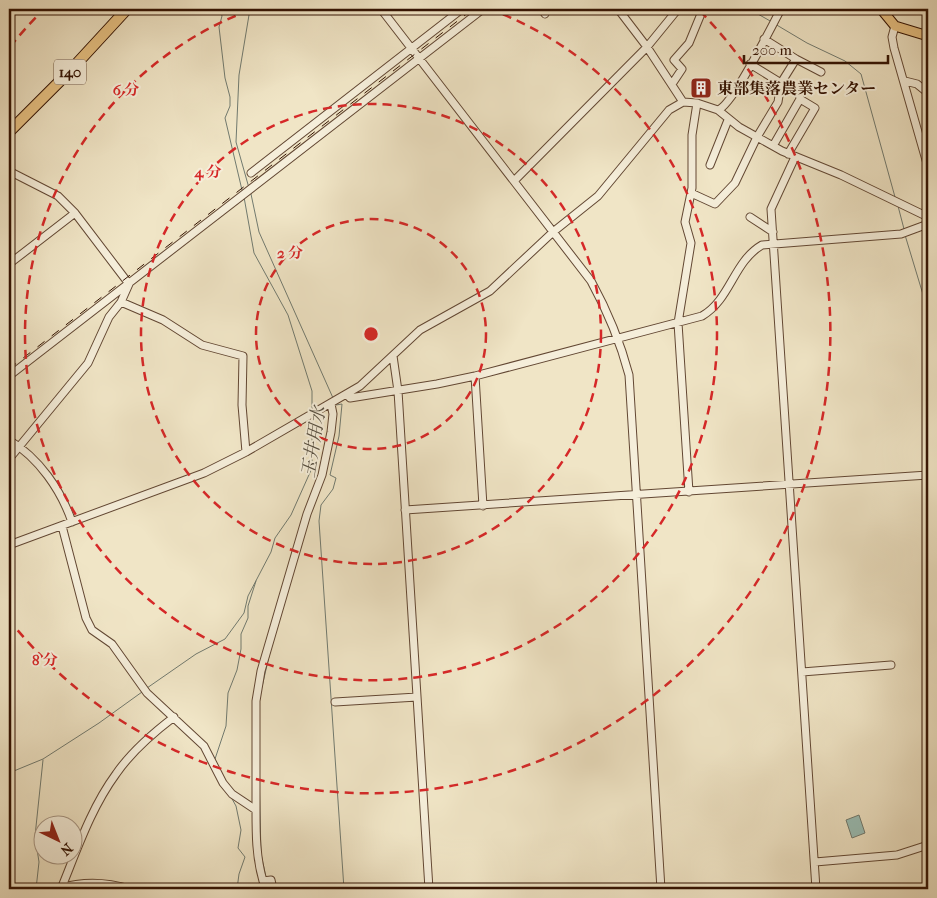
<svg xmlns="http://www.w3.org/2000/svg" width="937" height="898" viewBox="0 0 937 898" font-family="'IM FELL French Canon','Noto Serif JP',serif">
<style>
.water{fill:#9abfb7;stroke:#717a6f}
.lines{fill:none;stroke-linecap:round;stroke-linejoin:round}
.stream{stroke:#717a6f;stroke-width:1}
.minor-casing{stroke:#624733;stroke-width:9}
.major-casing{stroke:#331202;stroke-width:11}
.highway-casing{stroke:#331202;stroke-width:12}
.minor{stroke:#f5eeda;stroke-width:7}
.major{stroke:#e8c283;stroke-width:9}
.highway{stroke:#e8c283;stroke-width:10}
.rail{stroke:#331202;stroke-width:1;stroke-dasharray:9 9;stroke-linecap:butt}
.ring{fill:none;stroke:#d62828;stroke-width:2.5;stroke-dasharray:9 6}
.labels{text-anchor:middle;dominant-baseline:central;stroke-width:4;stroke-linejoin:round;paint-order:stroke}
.shield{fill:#f5eeda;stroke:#6d5443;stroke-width:1}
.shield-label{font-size:15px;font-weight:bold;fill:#331202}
.poi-label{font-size:16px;font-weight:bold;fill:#331202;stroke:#f5eeda;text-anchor:start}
.water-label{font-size:18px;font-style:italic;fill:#574f41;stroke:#f5eeda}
.centre{fill:#d62828;stroke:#f5eeda;stroke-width:2.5}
.ring-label{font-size:15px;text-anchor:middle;font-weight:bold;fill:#d62828;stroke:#f5eeda;stroke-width:4;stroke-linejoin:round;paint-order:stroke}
</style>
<rect width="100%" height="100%" fill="#f0e5c6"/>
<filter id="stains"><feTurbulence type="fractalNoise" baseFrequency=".004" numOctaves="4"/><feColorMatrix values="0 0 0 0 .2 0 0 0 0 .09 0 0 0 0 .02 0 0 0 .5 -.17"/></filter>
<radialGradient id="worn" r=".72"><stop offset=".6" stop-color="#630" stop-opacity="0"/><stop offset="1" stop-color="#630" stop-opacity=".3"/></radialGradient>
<path class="water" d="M859 815 865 833 852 838 846 820Z"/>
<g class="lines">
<path class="stream" d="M220 9 222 16 219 27 225 78 230 97V106L225 118 242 190
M749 9 772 22
M775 24 807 43 845 61 861 74 895 197
M249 188 236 142 239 75 250 9
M251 194 259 232 333 398
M244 197 254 253 288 315 312 391V410
M898 206 904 229
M905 235 928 311
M336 405 342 404 339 436 330 475 336 478 333 489 321 505 319 521 344 889
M262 687 270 652
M147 688 196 654 225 639 244 613 248 596 271 552 275 538 291 515 312 468V416
M215 759 226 726 228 693 237 670 241 649V634L248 618V606L256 581
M259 771 261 854 266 877
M9 773 43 759 99 723 142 692
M221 786 226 792
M231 797 236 806 241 830 238 848 245 857 239 874 237 889
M36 889 39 862 35 836 43 760"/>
<g class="minor-casing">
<path id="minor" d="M381 9 591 281C608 312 620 341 629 375L661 889
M542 9 545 14
M618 9 647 47 683 102
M895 26 892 37 894 48 928 167
M796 59 821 72
M750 64 781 83 796 59 764 39
M905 81 917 84 928 93
M672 84 682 69 674 60 689 43 703 9
M718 110C733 105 771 27 781 9
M788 154 815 108 800 99
M795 157 771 209 816 889
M710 165 728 120
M9 171 58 196 75 213 129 284 121 302 109 317 88 363 9 459
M251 173 462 9
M514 181 647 47 678 9
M691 193 715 204 735 183 757 137 778 102 781 83 799 93 800 99 773 146
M750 217 773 232
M9 264 75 213
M121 302 163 320 202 345 243 356 242 405 246 452
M393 356 398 391 429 889
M9 376 483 9
M475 376 483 506
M347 395 350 398 437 384 475 376 702 316C731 299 733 262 762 245L901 234 928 224
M9 440C39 458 61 490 72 522
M689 492 678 323 691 243 685 222 692 188V135L697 103
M405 510 928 475
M62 526 86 618 92 630 112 644 147 693 204 746 223 783 232 794 256 810C256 834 256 857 263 881L271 880 273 889
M9 545 204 473 246 452 360 386 420 330 490 291 553 232 598 196 669 110 683 102 697 103 718 110 739 127 782 151 841 175 928 217
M802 672 891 665
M335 702 417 697
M256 810V701L261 671 307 514 322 475 331 432 333 414 331 404
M815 862 897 855 928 845
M60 888C83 881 107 882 130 889
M61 889C77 850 91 808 116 774 131 752 153 733 174 717"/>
</g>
<g class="major-casing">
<path id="major" d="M881 9 895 26 928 36"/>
</g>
<g class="highway-casing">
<path id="highway" d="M9 132 69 72 127 9"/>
</g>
<use href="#minor" class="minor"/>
<use href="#major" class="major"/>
<use href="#highway" class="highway"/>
<path class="rail" d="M9 369 473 9"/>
</g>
<g class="ring">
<circle cx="371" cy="334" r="115"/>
<circle cx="371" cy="334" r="230"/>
<path d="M489 9A346 346 0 1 1 253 9"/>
<path d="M10 47A461 461 0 0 1 42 11M700 11A461 461 0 1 1 10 621"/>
</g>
<defs>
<g id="building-square" transform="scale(1.125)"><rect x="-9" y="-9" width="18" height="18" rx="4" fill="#8f2418" stroke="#f5eeda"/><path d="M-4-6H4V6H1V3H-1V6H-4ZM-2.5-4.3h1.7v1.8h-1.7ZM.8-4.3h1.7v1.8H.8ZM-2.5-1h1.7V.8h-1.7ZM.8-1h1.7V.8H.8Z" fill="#fff"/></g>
</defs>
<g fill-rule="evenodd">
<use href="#building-square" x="701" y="88"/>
</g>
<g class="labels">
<rect class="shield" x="54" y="59.5" width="32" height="25" rx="4"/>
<g class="shield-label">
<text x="70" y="72">140</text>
</g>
<g class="poi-label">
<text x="717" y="88">東部集落農業センター</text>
</g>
<g class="water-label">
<text transform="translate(314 442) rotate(-81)">玉井用水</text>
</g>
</g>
<circle cx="371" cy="334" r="8" class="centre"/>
<g class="ring-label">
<text x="126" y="95">6 分</text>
<text x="208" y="177">4 分</text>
<text x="290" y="258">2 分</text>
<text x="45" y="665">8 分</text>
</g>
<rect width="937" height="898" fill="none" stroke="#f0e5c6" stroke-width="30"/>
<rect x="10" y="10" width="917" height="878" fill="none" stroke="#331202" stroke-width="2.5"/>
<rect x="15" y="15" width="907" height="868" fill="none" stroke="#331202"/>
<g transform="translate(58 840) rotate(137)"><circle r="24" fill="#f5eeda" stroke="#a79684"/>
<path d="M0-4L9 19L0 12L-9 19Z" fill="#8f2418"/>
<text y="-8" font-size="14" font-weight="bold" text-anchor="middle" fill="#331202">N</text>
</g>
<path d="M744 55v8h144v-8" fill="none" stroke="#331202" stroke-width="2.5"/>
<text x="752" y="55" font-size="15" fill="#331202" stroke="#f5eeda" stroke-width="4" paint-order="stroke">200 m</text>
<rect width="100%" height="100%" filter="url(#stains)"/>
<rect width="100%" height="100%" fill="url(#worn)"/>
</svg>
